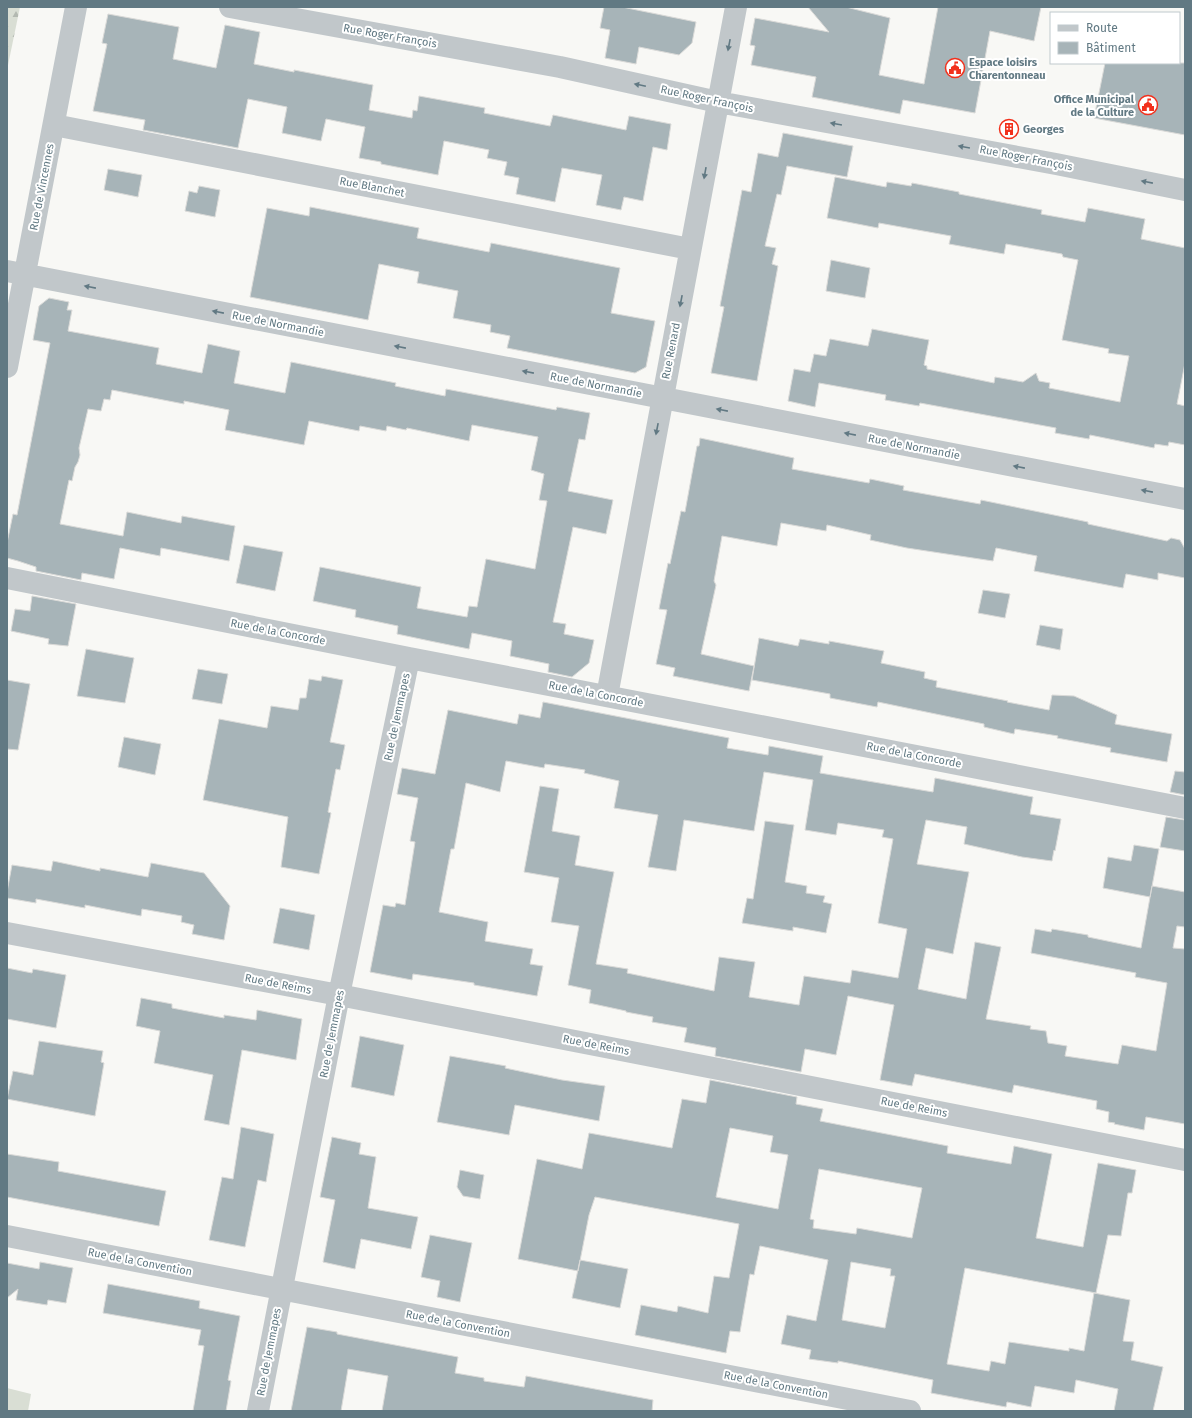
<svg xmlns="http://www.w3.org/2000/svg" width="1192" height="1418" viewBox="0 0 1192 1418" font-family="'Fira Sans',sans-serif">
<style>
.forest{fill:url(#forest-firs)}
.park{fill:#d9ded4}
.building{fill:#a7b4b8;stroke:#dadad8;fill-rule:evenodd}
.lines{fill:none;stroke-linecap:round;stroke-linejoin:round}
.minor{stroke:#c1c7ca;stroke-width:22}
.oneway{fill:#617983}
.labels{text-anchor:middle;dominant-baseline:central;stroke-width:4;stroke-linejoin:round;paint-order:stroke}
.street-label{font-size:11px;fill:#617983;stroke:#fff}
.poi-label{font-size:11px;font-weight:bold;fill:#617983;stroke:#fff;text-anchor:start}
</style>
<defs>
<pattern id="forest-firs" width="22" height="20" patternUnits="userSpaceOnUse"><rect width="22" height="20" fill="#d9ded4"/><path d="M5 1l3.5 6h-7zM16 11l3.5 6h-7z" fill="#b3b9b1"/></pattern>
</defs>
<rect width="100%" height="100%" fill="#f8f8f5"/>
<path class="forest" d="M7 7H20L7 70Z"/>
<path class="park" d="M7 1388 31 1394 28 1411H7Z"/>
<path class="building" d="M604 7H622L696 22 692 43 679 55 639 47 636 64 605 58 610 30 600 28Z
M808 7H846L890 18 879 75 924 84 938 7H1041L1034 41 990 31 975 113 903 100 900 114 812 97 816 77 751 65 755 46 750 45 755 18 829 32Z
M108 14 179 27 173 59 216 68 225 25 260 32 254 64 294 72V70L373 85 369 110 412 118 413 110 417 111 419 96 485 108 484 113 550 126 553 115 626 130 629 116 671 124 667 150 653 147 643 201 624 197 621 210 596 205 602 175 562 168 555 202 516 194 519 178 504 175 507 162 487 158 489 150 444 141 438 175 381 164V162L359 158 365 127 326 119 321 141 282 133 287 107 248 99 238 148 143 130 145 120 93 111 107 44 102 43Z
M1105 63H1185V135L1094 118Z
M783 133 853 146 847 177 787 166 781 195 777 194 765 246 776 248 772 264 778 266 757 381 711 373 724 307 720 306 742 190 751 192 758 153 778 157Z
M108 169 142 175 138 197 104 190Z
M835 177 886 187 887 182 911 186 912 183 959 192V194L1042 210 1041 214 1085 222 1088 208 1145 219 1141 239 1185 248V363L1177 404 1185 406V445L1169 442 1168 446 1155 444 1154 448 1090 435 1089 439 1055 433 1056 428 920 403 919 406 885 400 886 395 819 383 815 407 788 401 794 369 810 372 814 354 826 356 830 339 868 346 872 329 929 340 924 365 927 366V369L994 383 995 377 1023 382 1036 373 1039 381 1050 383 1049 388 1120 402 1129 356 1108 353 1109 349 1062 340 1078 260 1063 257 1062 254 1006 244 1004 254 949 244 951 236 879 223 878 228 827 218Z
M199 186 220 190 215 217 185 211 189 191 197 193Z
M310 207 419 228 417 238 489 252 491 243 620 268 611 313 655 321 646 367 635 373 507 348 510 336 490 332 491 325 453 318 458 291 417 283 419 272 379 264 368 320 250 297 267 208 309 216Z
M831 260 870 268 865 298 826 291Z
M49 298 69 302 67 310H72L68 331 159 348 156 364 202 373 208 344 240 351 234 383 285 393 291 362 396 383 395 386 445 396 446 389 556 410 557 407 590 413 585 440 579 439 568 491 613 500 606 534 573 527 553 622 566 624 564 634 594 640 589 663 572 677 548 672 549 664 510 656 512 641 472 633 469 649 430 641 397 634 398 626 355 617 356 610 313 601 320 567 421 587 417 608 467 617 469 606 477 607 486 559 535 569 547 501 539 500 544 474 531 470 538 437 472 425 469 441 407 428 406 430 387 426 386 431 360 426 359 431 309 421 304 445 225 430 229 410 184 401V404L112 390 110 400 104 399 101 411 88 409 79 448 80 455 78 462 75 467 72 481 69 480 60 524 123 536 127 512 181 523 182 516 235 526 229 561 161 548 160 556 120 548 114 579 82 573 81 580 36 571V567L18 561 7 558V543L13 514 17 515 50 343 33 340 39 306Z
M700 438 794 458 792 469 869 483 870 479 904 486 903 490 980 504 981 500 1088 522V524L1167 541 1171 538 1180 540 1185 549V578L1158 573V580L1126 574 1123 588 1034 571 1037 556 996 548 993 561 907 548 870 540 871 535 827 525 826 531 781 523 777 546 722 536 714 581 716 585 701 654 754 666 749 691 673 676 675 668 656 664 667 610 659 609 668 563 670 564 681 511 685 512 697 446H699Z
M244 545 283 552 275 591 236 583Z
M983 590 1010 594 1005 618 978 613Z
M32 596 76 604 68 646 48 644 49 639 11 631 15 609 30 611Z
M1040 625 1063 629 1060 650 1036 645Z
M759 638 798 646 800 639 829 644V641L884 651 881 663 925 672 924 678 937 681 936 687 1008 701 1007 702 1049 710 1052 695 1074 696 1117 715 1115 724 1172 734 1167 762 1110 752 1111 748 1057 738 1058 736 1015 729 1014 734 984 727V724L878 702 877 707 830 698V694L752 680Z
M86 649 134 658 125 703 77 696Z
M198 669 228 674 222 704 192 699Z
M322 676 343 680 330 742 345 745 340 770 336 769 328 812 331 813 319 874 281 867 288 817 203 800 219 719 267 728 271 706 298 710 300 698H306L309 679 321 681Z
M7 680 30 684 18 750 7 749Z
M543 702 729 738 727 748 768 755 769 746 823 756 820 773 933 792 935 778 1033 797 1030 814 1061 819 1055 851 1054 850 1052 861 1022 857 964 844 967 827 926 820 917 864 969 872 953 954 926 948 918 989 966 999 975 942 1001 947 986 1019 1031 1026 1030 1029 1046 1031 1048 1043 1067 1046 1065 1056 1118 1064 1122 1045 1156 1051 1167 983 1135 977 1136 973 1031 953 1035 929 1051 932 1052 929 1088 935V937L1141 948 1152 886 1185 892V927L1177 926 1173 948 1185 949V1124L1146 1117 1144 1130 1114 1124 1115 1123 1108 1122 1109 1112 1096 1109 1097 1101 1014 1085 1012 1093 915 1074 912 1086 880 1080 894 1005 848 996 836 1055 805 1049 801 1072 715 1056 716 1048 684 1042 687 1028 652 1022 653 1017 626 1012V1011L589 1003 591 990 568 985 579 926 551 922 559 878 524 872 540 786 559 789 552 831 580 836 575 865 614 872 596 964 628 969 627 973 714 991 719 957 755 962 749 997 799 1005 804 976 850 983 852 970 898 978 907 929 878 923 893 839 882 837 884 830 838 823 836 835 805 830 813 780 764 772 754 831 684 820 676 871 648 867 658 815 614 808 619 781 584 773 585 770 545 764 544 768 506 761 500 792 466 783 454 849H451L439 912 488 922 485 941 533 949 530 964 543 966 537 996 474 985V983L413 974 412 980 370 972 383 905 395 907 396 903 405 905 415 842 410 841 418 798 397 794 402 768 435 774 448 710 517 724 519 714 540 718Z
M124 737 161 744 155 775 118 767Z
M1175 771 1185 772V795L1170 792Z
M1166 817 1185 820V851L1160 847Z
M765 821 794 825 785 882 807 886 806 893 825 896 823 902 832 904 826 933 793 927V931L742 923 747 898 753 899Z
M1134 845 1159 849 1150 897 1103 888 1108 857 1131 861Z
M53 861 100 871V868L148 877 151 863 204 873 230 906 224 940 192 934 194 925 181 922 182 916 142 909 141 916 85 905V908L36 899V903L7 898V892L12 865 51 871Z
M280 908 315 915 309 950 273 943Z
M7 968 32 973 33 969 66 975 56 1028 7 1019Z
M141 998 172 1004V1008L224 1018V1015L256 1020 257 1010 302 1019 296 1060 242 1050 229 1125 204 1120 213 1075 154 1063 160 1031 136 1026Z
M360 1036 404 1045 394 1096 351 1087Z
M39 1041 103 1051 101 1062 104 1063 95 1116 7 1099 13 1071 33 1075Z
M450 1056 506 1066 505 1068 562 1080 605 1086 599 1121 515 1105 509 1135 437 1122Z
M710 1080 797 1097 796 1104 823 1109 820 1121 948 1146 947 1153 1011 1164 1014 1146 1052 1154 1036 1238 1083 1247 1098 1163 1136 1170 1132 1193H1128L1121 1236 1108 1235 1096 1293 965 1268 947 1364 989 1371 991 1361 1005 1364 1009 1342 1069 1351V1348L1084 1351 1094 1293 1130 1300 1123 1341 1134 1342 1131 1360 1163 1367 1153 1411H1114L1118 1389 1076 1380 1074 1393 1035 1386 1031 1407 1007 1402 1006 1407 931 1393 933 1380 838 1361V1363L809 1359 811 1350 781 1344 787 1315 816 1321 828 1260 760 1246 754 1275 750 1274 740 1332 730 1331 726 1353 635 1335 641 1305 677 1312 678 1306 708 1313 714 1276 729 1278 739 1224 595 1197 589 1215 578 1271 518 1259 537 1159 582 1169 589 1133 672 1148 682 1099 706 1103ZM730 1128 773 1136 770 1152 788 1155 778 1209 716 1197ZM819 1169 922 1188 912 1238 857 1228 856 1234 813 1228 814 1220 810 1219ZM851 1262 891 1269 890 1276H895L885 1328 842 1320Z
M241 1127 274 1134 266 1182 258 1180 245 1247 209 1240 222 1177 233 1179Z
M332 1137 361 1143 359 1154 376 1157 368 1208 418 1217 411 1249 361 1239 355 1269 323 1262 335 1200 320 1197Z
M7 1154 59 1162 58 1171 166 1191 159 1226 7 1197Z
M460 1170 484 1175 480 1199 463 1196 457 1187Z
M430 1235 472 1243 460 1302 437 1297 440 1281 421 1277Z
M580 1260 628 1269 620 1308 572 1298Z
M40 1262 73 1268 66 1303 48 1300 47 1305 16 1300 18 1289 7 1298V1263L39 1269Z
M108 1284 200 1301 199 1308 240 1316 228 1380 231 1381 226 1411H193L204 1346 198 1345 201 1330 103 1313Z
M307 1327 337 1332V1334L458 1357 455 1373 484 1378V1381L524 1387 526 1376 653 1400 652 1411H382L388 1376 348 1369 341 1411H291Z"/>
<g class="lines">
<path class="minor" d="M230 7 560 67 718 102 1056 164 1185 190
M54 125 690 249
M7 271 1185 499
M7 367 76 7
M7 578 409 658 1185 808
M607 696 736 7
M7 933 339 995 1185 1160
M7 1236 910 1411
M258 1411 339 995 409 658"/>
</g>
<defs><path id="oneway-solid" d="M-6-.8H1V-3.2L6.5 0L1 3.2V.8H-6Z"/></defs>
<g class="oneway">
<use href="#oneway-solid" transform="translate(729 45) rotate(101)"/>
<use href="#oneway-solid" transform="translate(640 85) rotate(-168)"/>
<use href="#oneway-solid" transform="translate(836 124) rotate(-170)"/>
<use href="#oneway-solid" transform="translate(964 147) rotate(-170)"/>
<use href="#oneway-solid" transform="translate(705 173) rotate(100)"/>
<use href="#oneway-solid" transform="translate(1147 182) rotate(-169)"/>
<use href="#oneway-solid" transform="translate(90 287) rotate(-169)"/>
<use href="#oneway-solid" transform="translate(681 301) rotate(101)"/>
<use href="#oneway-solid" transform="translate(218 312) rotate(-169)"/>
<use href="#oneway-solid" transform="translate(400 347) rotate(-169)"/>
<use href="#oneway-solid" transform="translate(528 372) rotate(-169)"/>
<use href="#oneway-solid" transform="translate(722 410) rotate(-169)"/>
<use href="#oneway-solid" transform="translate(657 429) rotate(101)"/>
<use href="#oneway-solid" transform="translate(850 434) rotate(-169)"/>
<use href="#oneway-solid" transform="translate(1019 467) rotate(-169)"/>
<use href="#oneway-solid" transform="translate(1147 491) rotate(-169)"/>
</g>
<defs>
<g id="civic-ring" transform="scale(1)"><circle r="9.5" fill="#fff" stroke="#f2301c" stroke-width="1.5"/><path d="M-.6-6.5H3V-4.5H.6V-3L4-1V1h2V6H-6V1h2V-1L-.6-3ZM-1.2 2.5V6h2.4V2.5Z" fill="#f2301c"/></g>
<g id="building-ring" transform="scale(1)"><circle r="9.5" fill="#fff" stroke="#f2301c" stroke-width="1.5"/><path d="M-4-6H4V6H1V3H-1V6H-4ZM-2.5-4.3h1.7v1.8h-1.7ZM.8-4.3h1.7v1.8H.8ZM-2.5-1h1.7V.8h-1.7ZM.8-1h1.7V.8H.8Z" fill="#f2301c"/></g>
</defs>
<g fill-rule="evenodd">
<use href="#civic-ring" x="955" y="68"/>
<use href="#civic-ring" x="1148" y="105"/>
<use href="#building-ring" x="1009" y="129"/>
</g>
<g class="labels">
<g class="street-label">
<text transform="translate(390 36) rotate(10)">Rue Roger François</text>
<text transform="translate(707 99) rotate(12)">Rue Roger François</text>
<text transform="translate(1026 158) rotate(11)">Rue Roger François</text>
<text transform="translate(42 187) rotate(-79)">Rue de Vincennes</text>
<text transform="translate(372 187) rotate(11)">Rue Blanchet</text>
<text transform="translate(278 324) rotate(11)">Rue de Normandie</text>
<text transform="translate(671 351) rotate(-79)">Rue Renard</text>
<text transform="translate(596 385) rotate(11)">Rue de Normandie</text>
<text transform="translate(914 447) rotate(11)">Rue de Normandie</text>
<text transform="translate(278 632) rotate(11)">Rue de la Concorde</text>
<text transform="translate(596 694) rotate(11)">Rue de la Concorde</text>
<text transform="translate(397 717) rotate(-78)">Rue de Jemmapes</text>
<text transform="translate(914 755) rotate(11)">Rue de la Concorde</text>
<text transform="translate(278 984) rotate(11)">Rue de Reims</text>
<text transform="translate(332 1034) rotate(-79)">Rue de Jemmapes</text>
<text transform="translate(596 1045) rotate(11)">Rue de Reims</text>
<text transform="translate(914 1107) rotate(11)">Rue de Reims</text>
<text transform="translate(140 1262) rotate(11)">Rue de la Convention</text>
<text transform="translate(458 1324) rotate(11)">Rue de la Convention</text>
<text transform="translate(269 1352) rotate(-79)">Rue de Jemmapes</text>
<text transform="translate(776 1385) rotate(11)">Rue de la Convention</text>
</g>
<g class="poi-label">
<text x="969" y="62">Espace loisirs<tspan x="969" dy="13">Charentonneau</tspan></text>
<text x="1134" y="99" text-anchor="end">Office Municipal<tspan x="1134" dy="13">de la Culture</tspan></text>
<text x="1023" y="129">Georges</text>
</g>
</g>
<rect width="1192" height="1418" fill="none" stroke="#617983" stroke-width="16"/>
<rect x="1050" y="12" width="130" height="52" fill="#ffffff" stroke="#c0c9cd"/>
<rect x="1058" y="25" width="20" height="6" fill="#c1c7ca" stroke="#c0c9cd"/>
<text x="1086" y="32" font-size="12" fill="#617983">Route</text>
<rect x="1058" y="42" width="20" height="12" fill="#a7b4b8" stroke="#c0c9cd"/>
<text x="1086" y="52" font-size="12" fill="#617983">Bâtiment</text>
</svg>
